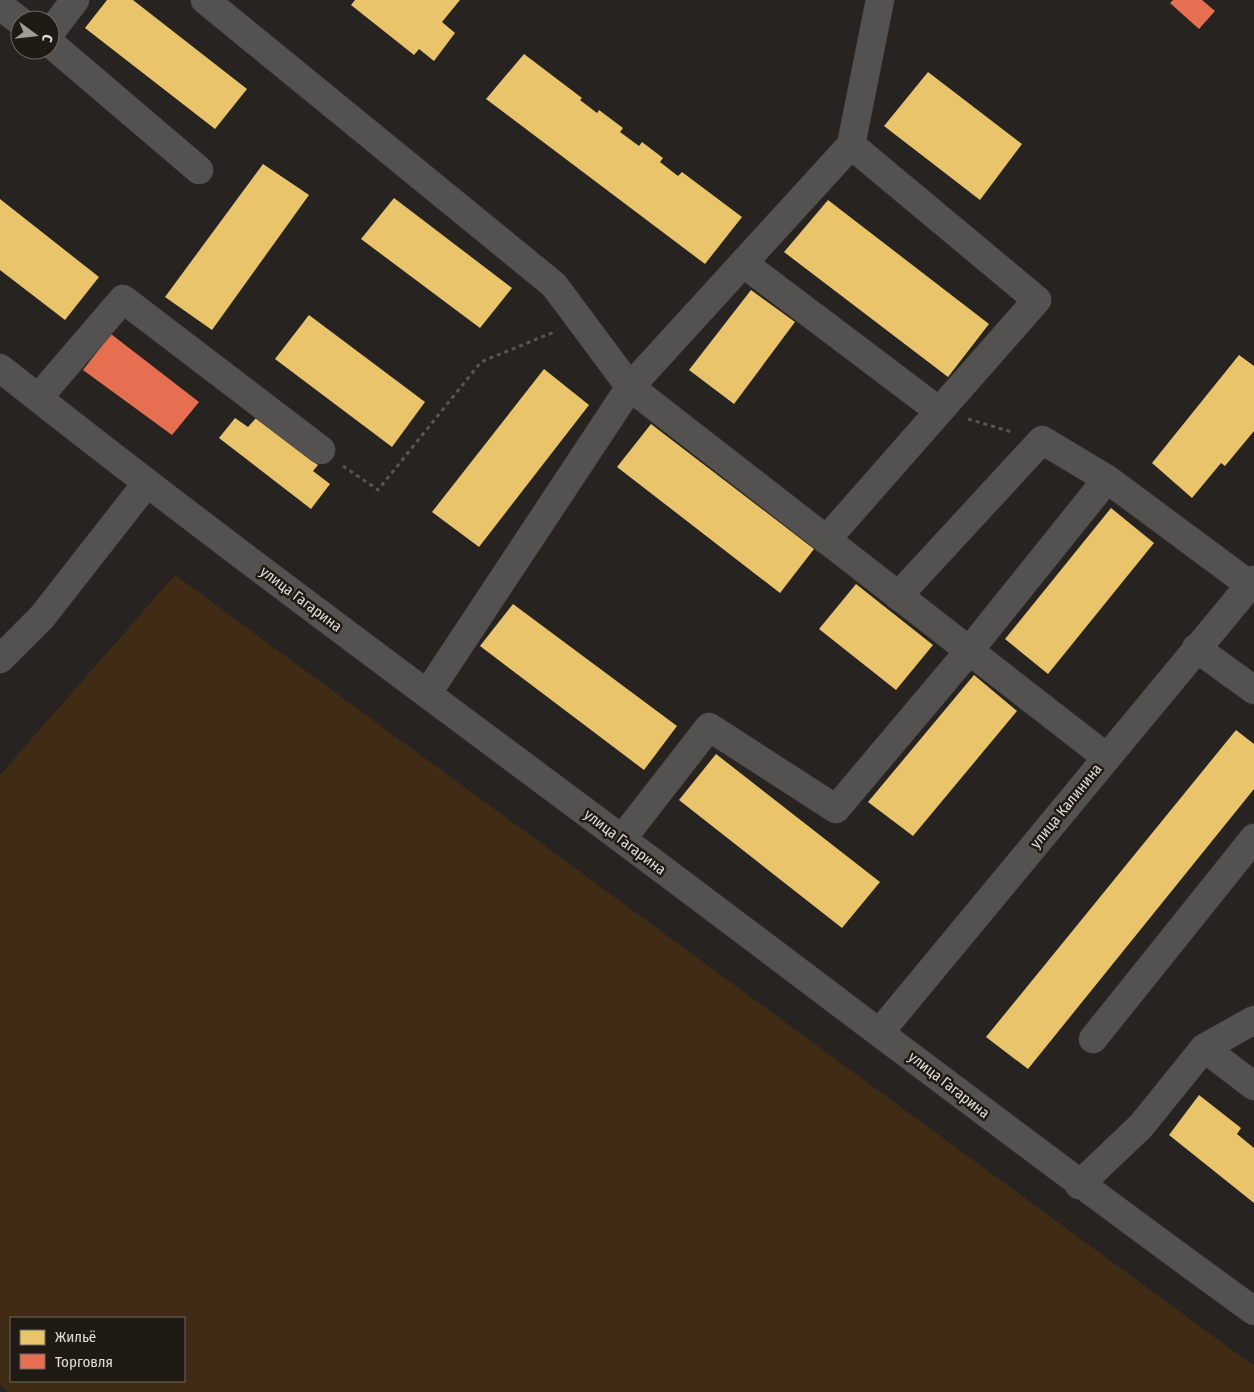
<svg xmlns="http://www.w3.org/2000/svg" width="1254" height="1392" viewBox="0 0 1254 1392" font-family="'Fira Sans Condensed',sans-serif">
<style>
.green{fill:#402c15;fill-rule:evenodd}
.homes{fill:#e9c46a}
.shops{fill:#e76f51}
.lines{fill:none;stroke-linecap:round;stroke-linejoin:round}
.minor-casing{stroke:#413f3b;stroke-width:29}
.path{stroke:#585552;stroke-width:3;stroke-dasharray:4 4;stroke-linecap:butt}
.minor{stroke:#545250;stroke-width:28}
.labels{text-anchor:middle;dominant-baseline:central;stroke-width:5;stroke-linejoin:round;paint-order:stroke}
.street-label{font-size:15px;fill:#e1ddd9;stroke:#201a14}
</style>
<rect width="100%" height="100%" fill="#272320"/>
<path class="green" d="M175 575 1254 1366V1392H9L0 1384V775ZM11 1318H184V1381H11Z"/>
<path class="homes" d="M107 0H133L247 89 215 129 85 28Z
M355 0H460L442 22 455 33 434 61 419 49 414 55 351 5Z
M524 54 582 98 580 100 597 113 599 110 623 128 620 132 639 146 642 142 663 158 660 162 678 176 682 172 742 217 705 264 486 99Z
M928 72 1022 144 980 200 884 126Z
M263 164 309 195 212 330 165 297Z
M394 198 512 288 480 328 361 239Z
M0 199 99 277 65 320 0 270Z
M828 200 989 324 948 377 784 252Z
M751 290 795 322 734 404 689 370Z
M309 315 425 402 392 447 275 359Z
M1239 355 1254 366V431L1225 466 1221 463 1192 498 1152 463Z
M544 369 589 405 479 547 432 512Z
M235 418 248 427 256 418 318 465 313 471 330 484 311 509 219 438Z
M651 424 814 549 780 593 617 467Z
M1111 508 1154 543 1048 674 1005 639Z
M856 584 933 645 896 690 819 629Z
M513 604 677 726 644 770 480 646Z
M974 675 1017 711 913 836 868 802Z
M1236 730 1254 744V789L1028 1069 986 1037Z
M716 754 880 882 842 928 679 800Z
M1199 1095 1241 1128 1237 1134 1254 1148V1203L1169 1135Z"/>
<path class="shops" d="M1173 0H1202L1215 11 1199 29 1170 3Z
M111 334 199 402 172 435 83 370Z"/>
<g class="lines">
<g class="minor-casing">
<path id="minor" d="M205 0 554 285 630 387 1106 757
M0 6 20 21
M50 33 75 0
M50 43 199 170
M743 263 939 411
M0 368C218 541 443 705 666 872 862 1019 1056 1168 1254 1311
M38 398 123 299 321 450
M826 540 1037 300 851 145
M898 596 1042 440 1107 479
M1196 648 1254 690
M0 659 42 617 146 484
M427 694 630 387 851 145 880 0
M622 839 709 727 836 809 969 651 1107 479 1250 585
M880 1032 1254 580
M1093 1039 1254 838
M1204 1048 1254 1020
M1079 1185 1141 1126 1204 1048 1254 1086"/>
</g>
<path class="path" d="M968 419 1012 432
M343 466 378 490 481 362 554 332"/>
<use href="#minor" class="minor"/>
</g>
<g class="labels">
<g class="street-label">
<text transform="translate(301 599) rotate(37)">улица Гагарина</text>
<text transform="translate(1066 806) rotate(-51)">улица Калинина</text>
<text transform="translate(625 842) rotate(37)">улица Гагарина</text>
<text transform="translate(949 1085) rotate(38)">улица Гагарина</text>
</g>
</g>
<rect x="10" y="1317" width="175" height="65" fill="#201a14" stroke="#6d6863"/>
<rect x="20" y="1330" width="25" height="15" fill="#e9c46a" stroke="#6d6863"/>
<text x="55" y="1342" font-size="15" fill="#e1ddd9">Жильё</text>
<rect x="20" y="1354" width="25" height="15" fill="#e76f51" stroke="#6d6863"/>
<text x="55" y="1367" font-size="15" fill="#e1ddd9">Торговля</text>
<g transform="translate(35 35) rotate(105)"><circle r="24" fill="#201a14" stroke="#6d6863"/>
<path d="M0-4L9 19L0 12L-9 19Z" fill="#a09c98"/>
<text y="-8" font-size="14" font-weight="bold" text-anchor="middle" fill="#e1ddd9">С</text>
</g>
</svg>
